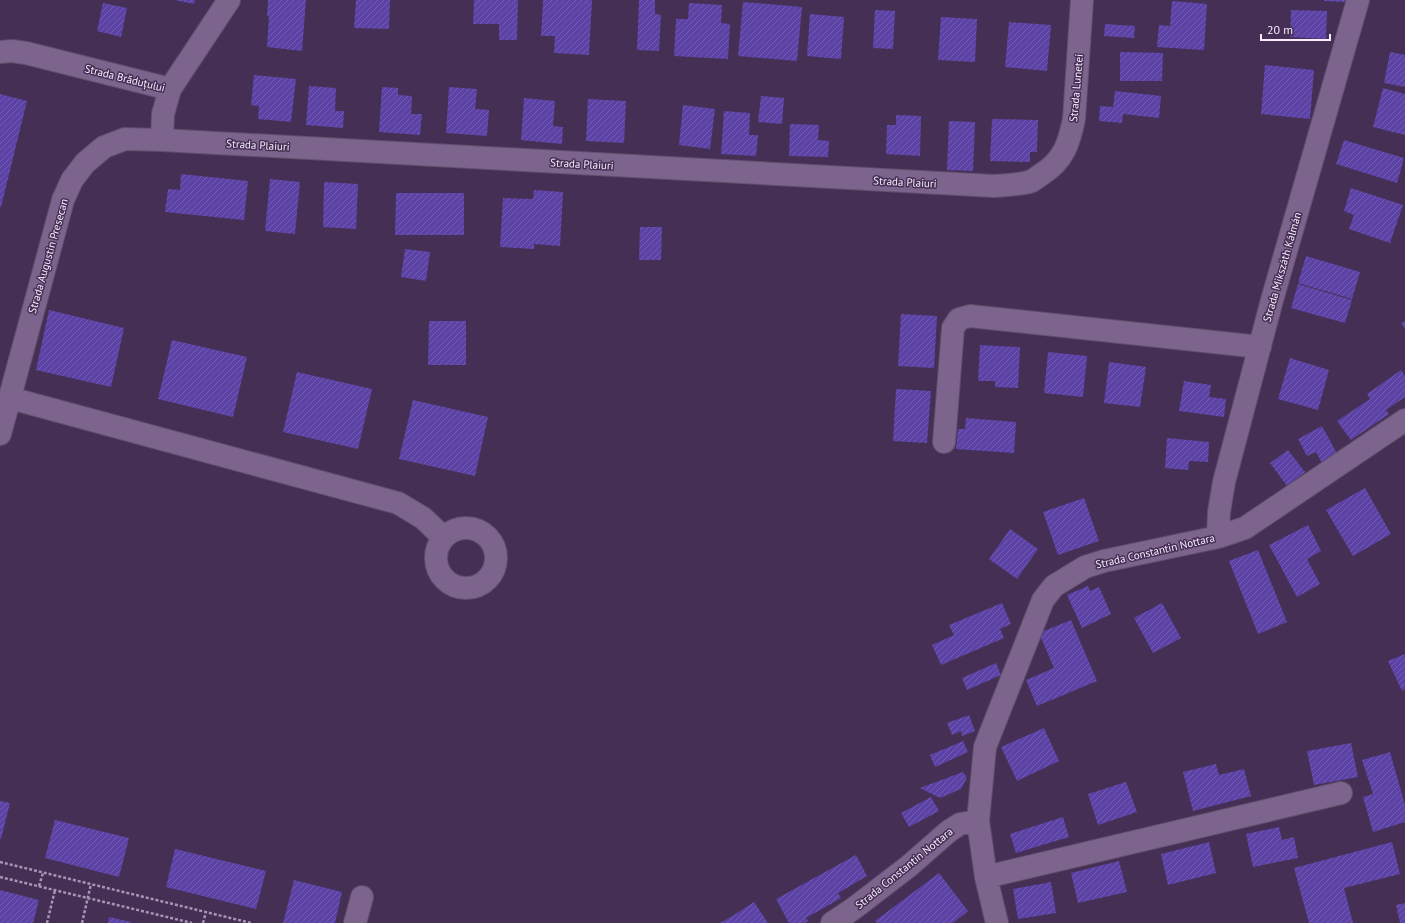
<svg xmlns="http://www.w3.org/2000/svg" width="1405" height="923" viewBox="0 0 1405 923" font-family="'PT Sans',sans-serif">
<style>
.building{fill:url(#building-hatch)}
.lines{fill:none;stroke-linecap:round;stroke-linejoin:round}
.minor-casing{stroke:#614e6c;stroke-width:24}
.path{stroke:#a696b1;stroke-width:2.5;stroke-dasharray:3 2;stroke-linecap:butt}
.minor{stroke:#7c648d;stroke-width:22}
.labels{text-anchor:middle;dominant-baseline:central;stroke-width:3;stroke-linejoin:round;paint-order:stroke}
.street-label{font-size:11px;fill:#f7ecff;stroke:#462f54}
</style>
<defs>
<pattern id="building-hatch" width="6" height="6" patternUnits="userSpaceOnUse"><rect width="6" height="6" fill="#5b42a4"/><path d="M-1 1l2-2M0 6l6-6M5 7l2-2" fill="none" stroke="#735db2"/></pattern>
</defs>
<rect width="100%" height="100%" fill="#462f54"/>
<path class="building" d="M174 0H195L194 4Z
M268 0H306L302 51 267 47 269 16H267Z
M356 0H390L389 29 354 28Z
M474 0H518L517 40H499V24H473Z
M543 0H592L589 55 554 53 555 36H541Z
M639 0H655V14L661 15 659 51 637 50Z
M1324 0H1346V2L1324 1Z
M1172 1 1207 4 1204 50 1157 47 1159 25 1170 26Z
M743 2 802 7 797 61 738 56Z
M103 3 127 8 121 37 97 31Z
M689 3 722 5 721 23 730 24 728 59 674 56 676 19H688Z
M875 10 895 11 893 49 873 48Z
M1291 10 1327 11 1326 39 1290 37Z
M810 14 844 17 841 59 807 56Z
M941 17 977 19 975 62 938 60Z
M1009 22 1051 25 1047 71 1005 67Z
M1105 24 1135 26 1134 38 1104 36Z
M1120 52 1163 53 1162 81H1120Z
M1390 52 1405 55V87L1384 83Z
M1265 65 1314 70 1310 119 1261 114Z
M254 75 296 79 291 122 258 119 259 106 251 105Z
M309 86 336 88 335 111H344L343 128 306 125Z
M382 87 398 88V95L412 96 411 114H422L420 135 379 132Z
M449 87 477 89 475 109 489 110 487 136 446 133Z
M1383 88 1405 94V135L1373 127Z
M1115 91 1161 96 1159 118 1123 114 1122 123 1099 121 1100 106 1113 107Z
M0 94 27 101 1 207H0Z
M761 96 784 98 782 124 758 122Z
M524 98 555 101 553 126 563 127 562 144 521 140Z
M588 99 626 101 624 143 586 141Z
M683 105 715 109 710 149 679 145Z
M724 111 750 113 749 135H758L756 156 721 154Z
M896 115 921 116 920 156 886 154 887 125H896Z
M992 119 1038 120 1037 152H1030V162L990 161Z
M949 121 975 122 973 171 947 170Z
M790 124 819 125 818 140 829 141 828 157 789 156Z
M1344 140 1404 158 1397 183 1336 164Z
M181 174 248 181 244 220 165 212 168 189 180 190Z
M270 179 300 182 295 234 265 231Z
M324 182 358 184 356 229 323 227Z
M1351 188 1403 205 1390 243 1349 229 1354 215 1344 211Z
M534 190 563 192 560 246 534 244V249L500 247 503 198 533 199Z
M396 193H464V235H395Z
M640 227H662L661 260H639Z
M405 249 430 252 426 281 401 277Z
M1306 256 1360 272 1352 299 1298 283Z
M1298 284 1352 300 1345 323 1291 308Z
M49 310 124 328 111 387 36 370Z
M901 314 937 316 934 368 898 366Z
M429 321H466V365H428Z
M1405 321V329L1401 323Z
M172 340 247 357 233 417 158 399Z
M980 345 1020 347 1018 388 995 387V381H978Z
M1048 352 1087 356 1083 397 1044 393Z
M1290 358 1329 370 1318 410 1278 399Z
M1109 362 1146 367 1140 407 1104 403Z
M1401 370 1405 376V397L1386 410 1389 414 1351 440 1337 421 1370 399 1367 394Z
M297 372 372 389 358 449 283 432Z
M1184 381 1211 385 1209 397 1226 399 1224 417 1179 411Z
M896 389 931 391 927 443 893 441Z
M413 400 488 417 475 476 399 459Z
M966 418 1016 422 1014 453 956 449 958 429H965Z
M1322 426 1339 457 1323 465 1316 452 1307 456 1298 439Z
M1167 438 1209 442 1208 462 1189 461 1188 470 1165 468Z
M1288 450 1305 472 1287 486 1270 463Z
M1365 488 1391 534 1353 556 1326 510Z
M1084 498 1099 541 1058 555 1043 512Z
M1308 525 1321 551 1307 559 1320 584 1297 597 1269 545Z
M1010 529 1038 549 1017 579 989 559Z
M1258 550 1287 622 1258 634 1229 561Z
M1088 586 1090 591 1099 587 1111 614 1082 628 1067 595Z
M1002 603 1011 624 1000 629 1004 638 941 665 932 645 954 635 949 625Z
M1162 603 1181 638 1153 653 1134 618Z
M1071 620 1097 681 1037 706 1026 680 1054 668 1039 633Z
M1405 654V689L1402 691 1388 661Z
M996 663 1001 675 967 690 962 678Z
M969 715 975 731 962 736 961 731 952 735 947 723Z
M1044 728 1059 761 1017 781 1001 747Z
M963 741 968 752 935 767 930 755Z
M1351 743 1358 777 1314 785 1307 751Z
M1390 752 1405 805V822L1373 832 1363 797 1373 794 1362 760Z
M1216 764 1219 775 1244 769 1251 796 1193 811 1183 772Z
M963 772 967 778 961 789 940 798 920 788Z
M1126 782 1137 812 1098 825 1088 794Z
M931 797 939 811 909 827 901 813Z
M0 801 10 803 1 839H0Z
M1063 817 1069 837 1016 853 1010 834Z
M55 820 129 838 119 877 45 858Z
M1279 827 1282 840 1294 837 1298 858 1253 867 1246 834Z
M1209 842 1216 873 1168 885 1161 854Z
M1392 842 1400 874 1344 888 1353 923H1309L1294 868Z
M175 849 266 871 256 909 166 887Z
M856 855 867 876 838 893 841 898 806 918 808 921 805 923H789L776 899Z
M1119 861 1127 892 1078 903 1071 873Z
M939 873 968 911 953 923H877L875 921Z
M294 880 342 892 335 923H283Z
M1051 882 1056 913 1018 919 1013 889Z
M0 890 39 900 33 923H0Z
M754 902 768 923H720L734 915Z
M1405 903V923H1400L1396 905Z
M109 917 131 922V923H108Z"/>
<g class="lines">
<g class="minor-casing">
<path id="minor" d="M229 0 170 89 163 114 162 140 994 186C1007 185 1020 185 1032 181 1035 179 1039 176 1042 174 1064 160 1069 143 1074 119L1082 0
M0 52 12 51 26 53 170 89
M10 398 398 503 423 518 443 537
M0 434 63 200 72 180 85 163 104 147 125 139 162 140
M944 442 953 328 959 319 970 316 1260 347
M436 558a30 30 0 1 1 60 0a30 30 0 1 1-60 0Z
M1218 537 1219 512 1224 482 1272 300 1358 0
M986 877 1341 793
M355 923 362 897
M832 923 853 909 909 866 949 831 960 824 978 821
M997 923 986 877 978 821 985 747 1043 600 1054 586 1085 567 1104 561 1218 537 1245 528 1405 420"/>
</g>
<path class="path" d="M0 862 251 923
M0 877 192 923
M39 886 43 873
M47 923 55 890
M82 923 91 884
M203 923 206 912"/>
<use href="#minor" class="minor"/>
</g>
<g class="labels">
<g class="street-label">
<text transform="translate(125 78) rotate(14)">Strada Brăduțului</text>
<text transform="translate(1076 88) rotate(-85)">Strada Lunetei</text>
<text transform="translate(258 145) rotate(3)">Strada Plaiuri</text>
<text transform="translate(582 164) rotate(3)">Strada Plaiuri</text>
<text transform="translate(905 182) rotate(3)">Strada Plaiuri</text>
<text transform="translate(48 256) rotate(-74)">Strada Augustin Presecan</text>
<text transform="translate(1282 267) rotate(-74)">Strada Mikszáth Kálmán</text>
<text transform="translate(1155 551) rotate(-13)">Strada Constantin Nottara</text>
<text transform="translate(904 868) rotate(-39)">Strada Constantin Nottara</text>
</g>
</g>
<path d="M1261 34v6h69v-6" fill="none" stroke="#f7ecff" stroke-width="2"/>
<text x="1267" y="34" font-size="12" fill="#f7ecff" stroke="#462f54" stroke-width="3" paint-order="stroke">20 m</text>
</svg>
